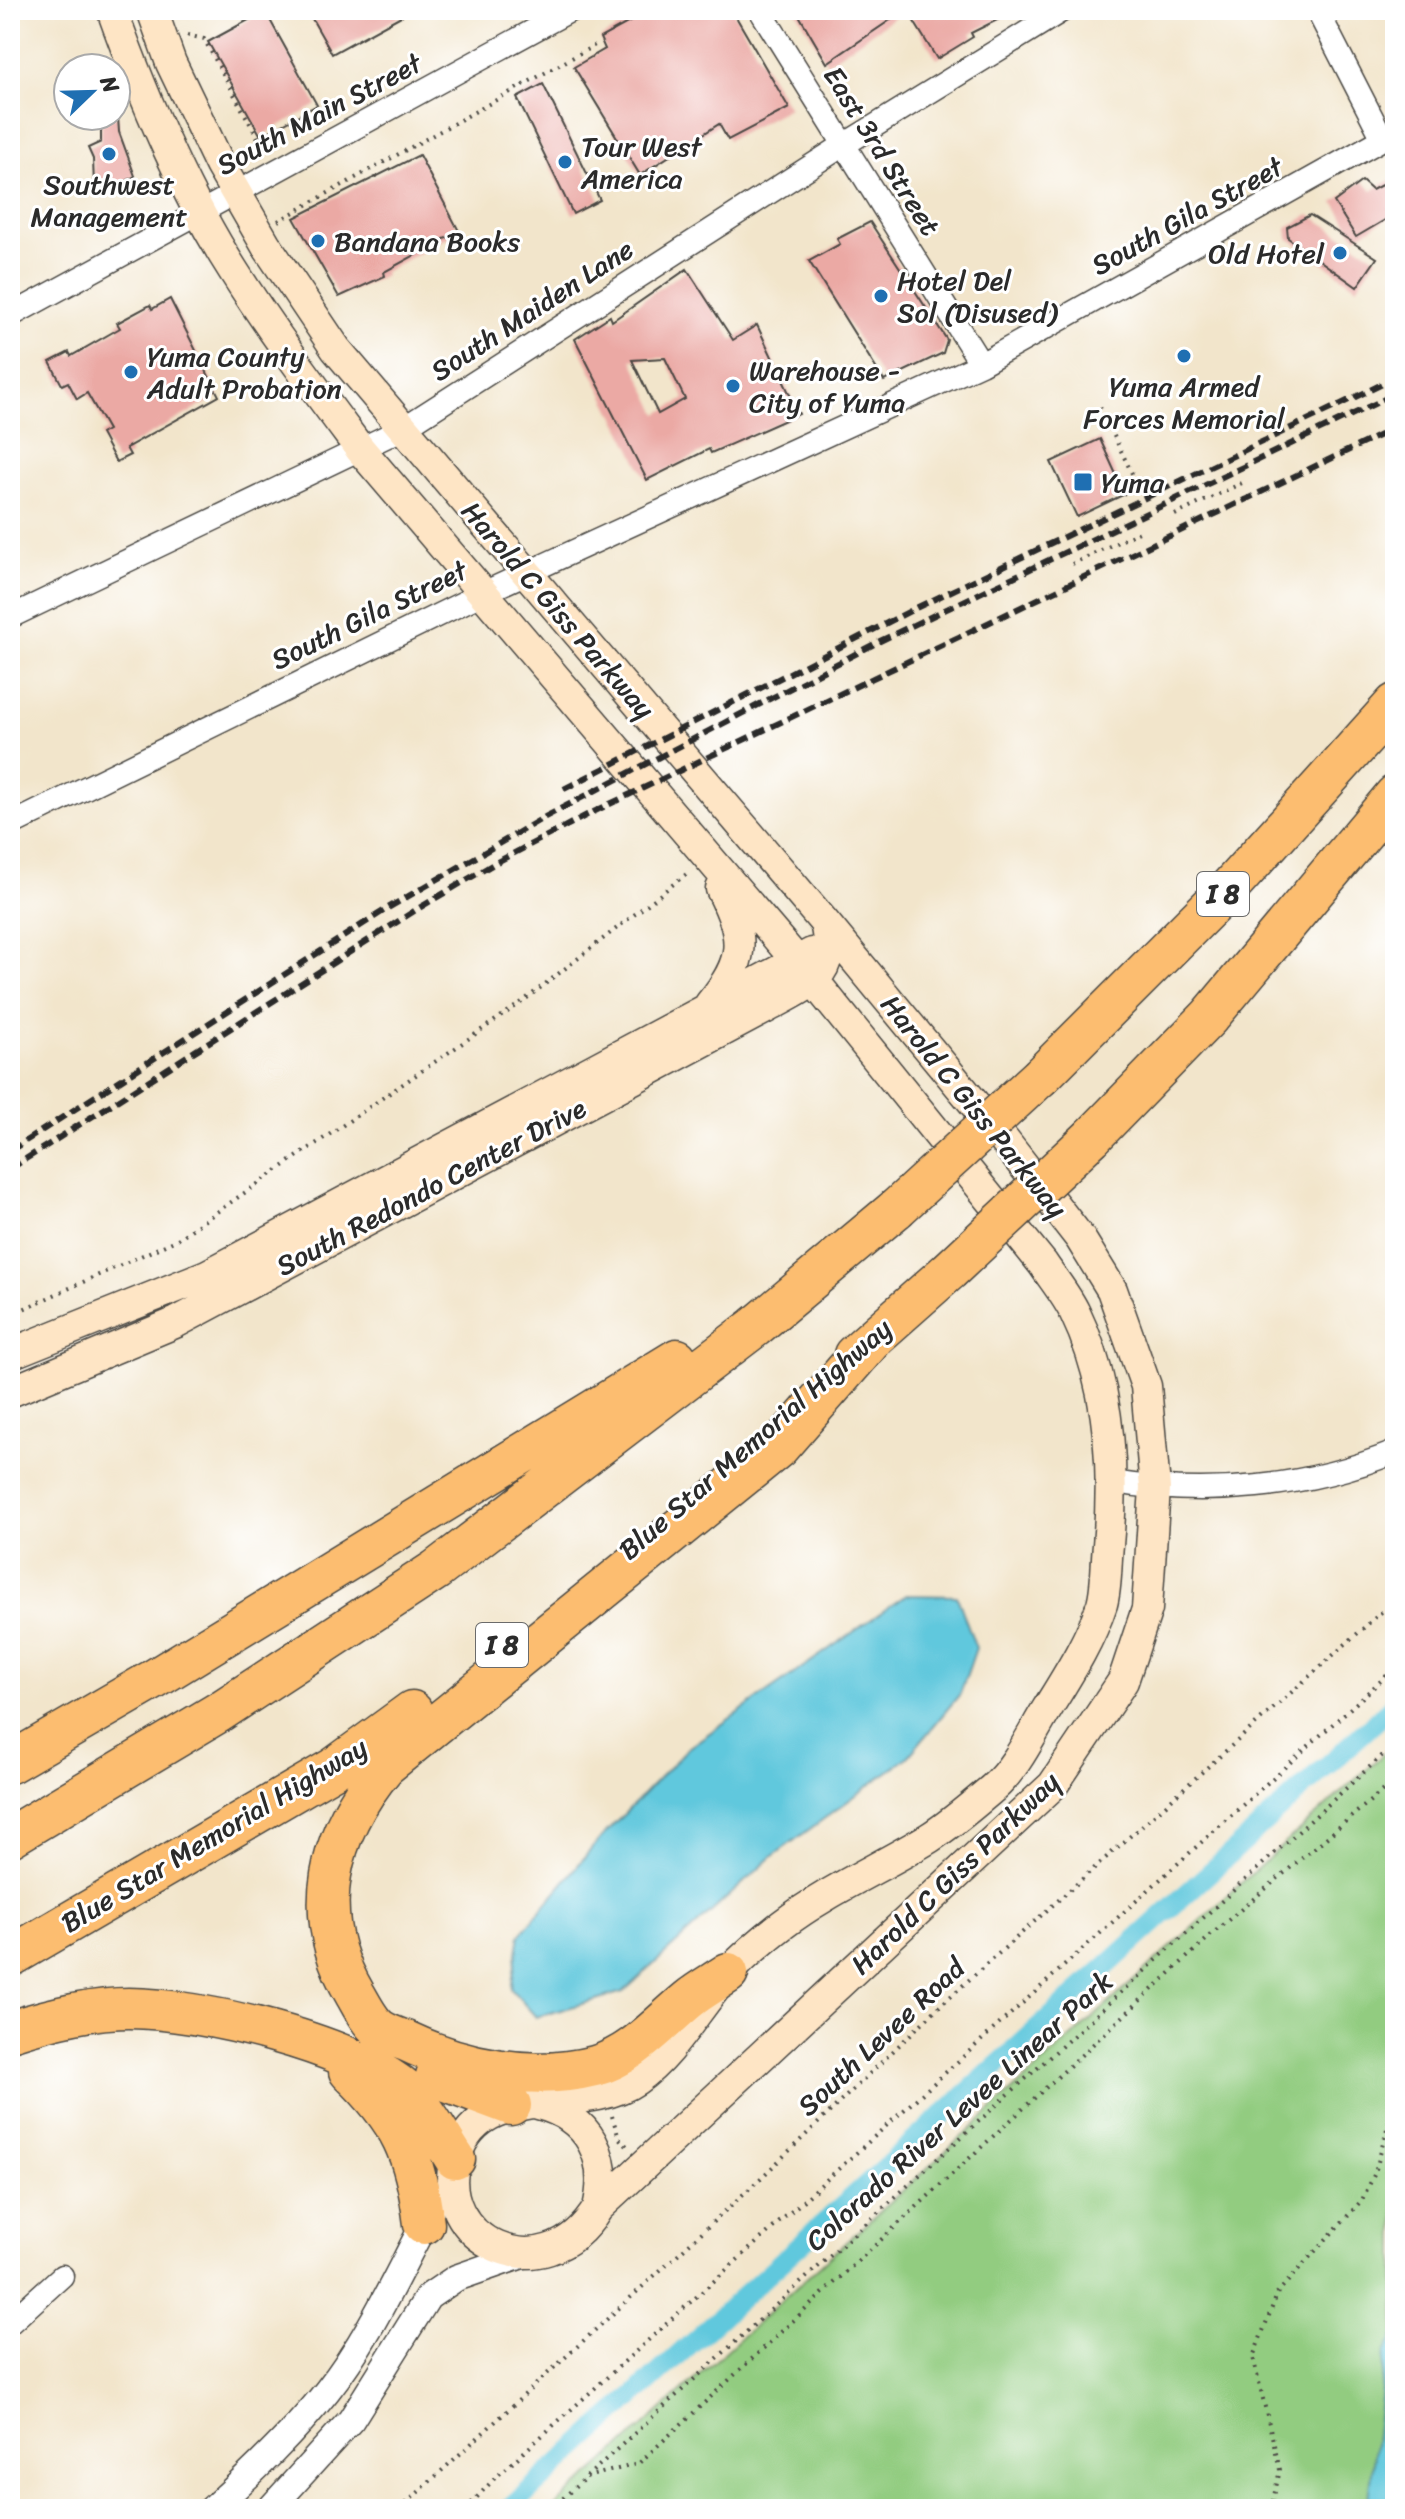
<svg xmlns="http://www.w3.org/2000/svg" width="1405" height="2519" viewBox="0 0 1405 2519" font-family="Sriracha,sans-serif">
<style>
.green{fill:#92cc80;stroke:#5e7c56;stroke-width:2}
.water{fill:#60c8dd;stroke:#467a84;stroke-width:2}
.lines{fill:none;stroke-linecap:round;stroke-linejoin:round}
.canal{stroke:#60c8dd;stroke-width:20}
.building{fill:#eba9a4;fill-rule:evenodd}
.minor-casing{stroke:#494743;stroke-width:25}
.tertiary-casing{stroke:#494743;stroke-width:29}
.secondary-casing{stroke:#494743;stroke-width:33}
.motorway-casing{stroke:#494743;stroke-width:43}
.path{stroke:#494743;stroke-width:4;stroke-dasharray:2 6;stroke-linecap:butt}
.minor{stroke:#fff;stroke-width:22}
.tertiary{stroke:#fff;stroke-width:26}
.secondary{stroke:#fee5c5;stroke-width:30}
.motorway{stroke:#fcbd6f;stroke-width:40}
.rail{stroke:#2b2b2b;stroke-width:6;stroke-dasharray:12 6;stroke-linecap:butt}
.motorway-bridge-casing{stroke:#494743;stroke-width:43;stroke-linecap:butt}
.motorway-bridge{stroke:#fcbd6f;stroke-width:40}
.poi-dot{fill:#1f6fb2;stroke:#fff;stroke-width:3}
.labels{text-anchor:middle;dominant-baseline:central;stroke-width:6;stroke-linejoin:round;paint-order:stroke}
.shield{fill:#fff;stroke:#6b6b6b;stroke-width:2}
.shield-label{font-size:26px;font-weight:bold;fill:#2b2b2b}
.street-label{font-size:28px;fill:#2b2b2b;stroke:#fff}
.poi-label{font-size:28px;fill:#2b2b2b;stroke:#fff;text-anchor:start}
</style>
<rect width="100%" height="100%" fill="#fff"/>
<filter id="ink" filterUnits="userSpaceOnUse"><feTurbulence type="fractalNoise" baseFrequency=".0125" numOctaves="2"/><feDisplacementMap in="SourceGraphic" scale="16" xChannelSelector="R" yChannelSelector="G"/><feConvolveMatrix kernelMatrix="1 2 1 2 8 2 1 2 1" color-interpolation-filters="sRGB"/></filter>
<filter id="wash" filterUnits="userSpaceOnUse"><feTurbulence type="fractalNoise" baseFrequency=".006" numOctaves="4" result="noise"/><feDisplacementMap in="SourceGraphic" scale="32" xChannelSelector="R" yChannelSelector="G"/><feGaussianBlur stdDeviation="1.8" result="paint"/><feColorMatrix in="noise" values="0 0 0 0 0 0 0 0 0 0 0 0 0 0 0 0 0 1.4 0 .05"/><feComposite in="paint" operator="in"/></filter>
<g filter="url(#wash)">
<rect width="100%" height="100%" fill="#f2e5cb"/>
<path class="green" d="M1395 1746V2509H552L1390 1748Z"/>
<path class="water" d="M906 1595 957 1596 976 1648 960 1694 908 1757 773 1856 623 1992 536 2017 511 1989 520 1935 599 1840 688 1748Z
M1395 2334V2509H1368L1385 2352Z"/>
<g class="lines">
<path class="canal" d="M509 2509 1395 1704"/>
</g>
<g id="blocks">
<path class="building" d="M307 10H412L332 54Z
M651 10H732L789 108 728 140 719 124 640 175 574 67 605 49 600 38Z
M796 10H905L827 63Z
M907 10H1017L971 33 973 37 937 59Z
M265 11 317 105 261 136 208 42Z
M543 84 600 200 573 214 517 98Z
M101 117H118L119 132 135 176 121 184V191L104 192 103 186H94L93 159 88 148 101 142Z
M419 155 459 231 384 272 385 276 339 297 294 218Z
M1395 178V214L1356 237 1334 202 1362 181 1372 190Z
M1310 215 1377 258 1357 287 1288 238 1287 227Z
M870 222 947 340 943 353 884 381 809 261 840 244 837 239Z
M687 269 733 340 757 325 799 414 711 453 709 449 647 480 575 339 610 316 612 321ZM665 358 685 399 658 414 632 360Z
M170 299 219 396 126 448 130 455 116 462 101 434 108 430 87 393 77 399 68 382 62 385 50 362 69 352 71 356 120 328 117 323 150 305 152 309Z
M1100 439 1125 494 1077 517 1051 462Z"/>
</g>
</g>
<g filter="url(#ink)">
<use href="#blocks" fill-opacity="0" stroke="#494743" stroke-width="2"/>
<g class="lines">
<g class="minor-casing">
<path id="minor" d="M760 10 981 364
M1317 10 1383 139
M10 316 571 10
M10 617 402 429 842 146 1063 10
M10 825 481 594 981 364 1395 132
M1113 1482C1207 1497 1307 1488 1395 1452
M10 2323 62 2276"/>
</g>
<g class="tertiary-casing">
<path id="tertiary" d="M212 2509C253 2472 293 2434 327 2391 370 2337 398 2272 431 2211
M270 2509 351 2420 428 2297 456 2278 525 2254"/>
</g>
<g class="secondary-casing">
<path id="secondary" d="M112 10C144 99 182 190 233 270 272 332 316 390 360 449L814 981 1043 1264C1053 1279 1067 1296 1075 1313 1110 1385 1115 1467 1108 1545 1106 1563 1107 1586 1102 1604 1090 1641 1068 1675 1047 1709 1031 1735 1016 1768 993 1788 973 1805 951 1824 929 1838 880 1868 828 1890 782 1925 764 1939 743 1957 727 1974 696 2009 674 2053 636 2080 581 2118 481 2077 456 2157 430 2238 543 2298 598 2208L1053 1785 1123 1681 1147 1609 1155 1488 1146 1386 1112 1290 1080 1238 992 1125 825 923 336 349 266 245 220 165 171 63 152 10
M710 1004C746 960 746 939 721 889
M10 1354 207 1275 812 953
M10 1392 177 1322 768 1007C809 984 838 976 825 923
M538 2104C590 2117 610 2158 598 2208"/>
</g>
<g class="motorway-casing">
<path id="motorway" d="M1041 1076 1229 888 1395 704
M1092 1137 1209 1017 1395 795
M854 1355 949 1271
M10 1763 153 1680 677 1359
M10 1837 219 1712 436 1570 755 1327 896 1209
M10 1957 334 1768 412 1711
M728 1973C715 1982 700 1990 688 2000 659 2024 632 2056 595 2066 532 2082 463 2068 406 2041 398 2038 386 2034 379 2029 369 2021 361 2004 355 1994 307 1913 329 1833 385 1766L778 1448 873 1339
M10 2031C47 2019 90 2008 129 2008 201 2008 350 2044 405 2090 426 2108 440 2136 455 2159
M349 2071C401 2121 415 2153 424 2224
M436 2077 511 2105"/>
</g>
<path class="path" d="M187 35 204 39 259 140
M278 221 597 44
M1100 407 1137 484
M1175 515 1242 483
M1072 564 1139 532
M10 1315 176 1240 522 1002 689 872
M612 2116 619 2138 628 2147
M586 2477 638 2464 1220 1927 1395 1780
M400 2509 762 2177 942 2004 1395 1600
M466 2509 494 2479 1395 1668
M551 2509 1395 1744
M1271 2509 1280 2470 1253 2357 1278 2292 1362 2200 1375 2173 1395 2099"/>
<use href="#minor" class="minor"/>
<use href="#tertiary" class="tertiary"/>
<use href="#secondary" class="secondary"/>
<use href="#motorway" class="motorway"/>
<path class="rail" d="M564 789 918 607 1395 378
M10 1151 388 908 545 817 880 641 1395 394
M10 1169 419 908 497 862 587 815 1395 428"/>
<g class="motorway-bridge-casing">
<path id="motorway-bridge" d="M896 1209 1041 1076
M949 1271 1092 1137"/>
</g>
<use href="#motorway-bridge" class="motorway-bridge"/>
</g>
</g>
<g class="poi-dot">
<circle cx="109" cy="154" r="8"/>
<circle cx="565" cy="162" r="8"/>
<circle cx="318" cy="241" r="8"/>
<circle cx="1340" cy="253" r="8"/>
<circle cx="881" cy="296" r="8"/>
<circle cx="1184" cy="356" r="8"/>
<circle cx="131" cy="372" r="8"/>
<circle cx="733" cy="386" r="8"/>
<rect x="1073" y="472" width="20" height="20" rx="4"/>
</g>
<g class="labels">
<g class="shield">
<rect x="1197" y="872" width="52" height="44" rx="6"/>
<rect x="476" y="1623" width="52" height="44" rx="6"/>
</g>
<g class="shield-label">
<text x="1223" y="894">I 8</text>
<text x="502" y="1645">I 8</text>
</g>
<g class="street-label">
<text transform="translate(319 114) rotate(-28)">South Main Street</text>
<text transform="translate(882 151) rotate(58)">East 3rd Street</text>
<text transform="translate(1187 216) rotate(-29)">South Gila Street</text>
<text transform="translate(532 310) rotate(-33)">South Maiden Lane</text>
<text transform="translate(558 610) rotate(49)">Harold C Giss Parkway</text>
<text transform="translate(369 615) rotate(-26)">South Gila Street</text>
<text transform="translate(974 1106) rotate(51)">Harold C Giss Parkway</text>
<text transform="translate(431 1187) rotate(-28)">South Redondo Center Drive</text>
<text transform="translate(755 1439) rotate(-41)">Blue Star Memorial Highway</text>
<text transform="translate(214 1835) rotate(-31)">Blue Star Memorial Highway</text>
<text transform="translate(955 1873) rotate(-44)">Harold C Giss Parkway</text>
<text transform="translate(881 2037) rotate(-43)">South Levee Road</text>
<text transform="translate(959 2111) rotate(-42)">Colorado River Levee Linear Park</text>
</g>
<g class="poi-label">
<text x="581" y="146">Tour West<tspan x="581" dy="32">America</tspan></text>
<text x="109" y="184" text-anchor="middle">Southwest<tspan x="109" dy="32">Management</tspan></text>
<text x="334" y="241">Bandana Books</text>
<text x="1324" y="253" text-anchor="end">Old Hotel</text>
<text x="897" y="280">Hotel Del<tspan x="897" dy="32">Sol (Disused)</tspan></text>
<text x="147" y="356">Yuma County<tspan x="147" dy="32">Adult Probation</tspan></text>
<text x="749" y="370">Warehouse -<tspan x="749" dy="32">City of Yuma</tspan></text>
<text x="1184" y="386" text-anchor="middle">Yuma Armed<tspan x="1184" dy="32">Forces Memorial</tspan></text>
<text x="1101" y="482">Yuma</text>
</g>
</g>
<rect width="1405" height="2519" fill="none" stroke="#fff" stroke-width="40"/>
<g transform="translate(92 92) rotate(67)"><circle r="38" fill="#ffffff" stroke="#aaaaaa" stroke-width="2"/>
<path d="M0-6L14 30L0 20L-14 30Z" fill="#1f6fb2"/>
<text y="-12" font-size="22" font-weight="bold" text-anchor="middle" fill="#2b2b2b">N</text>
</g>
</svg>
